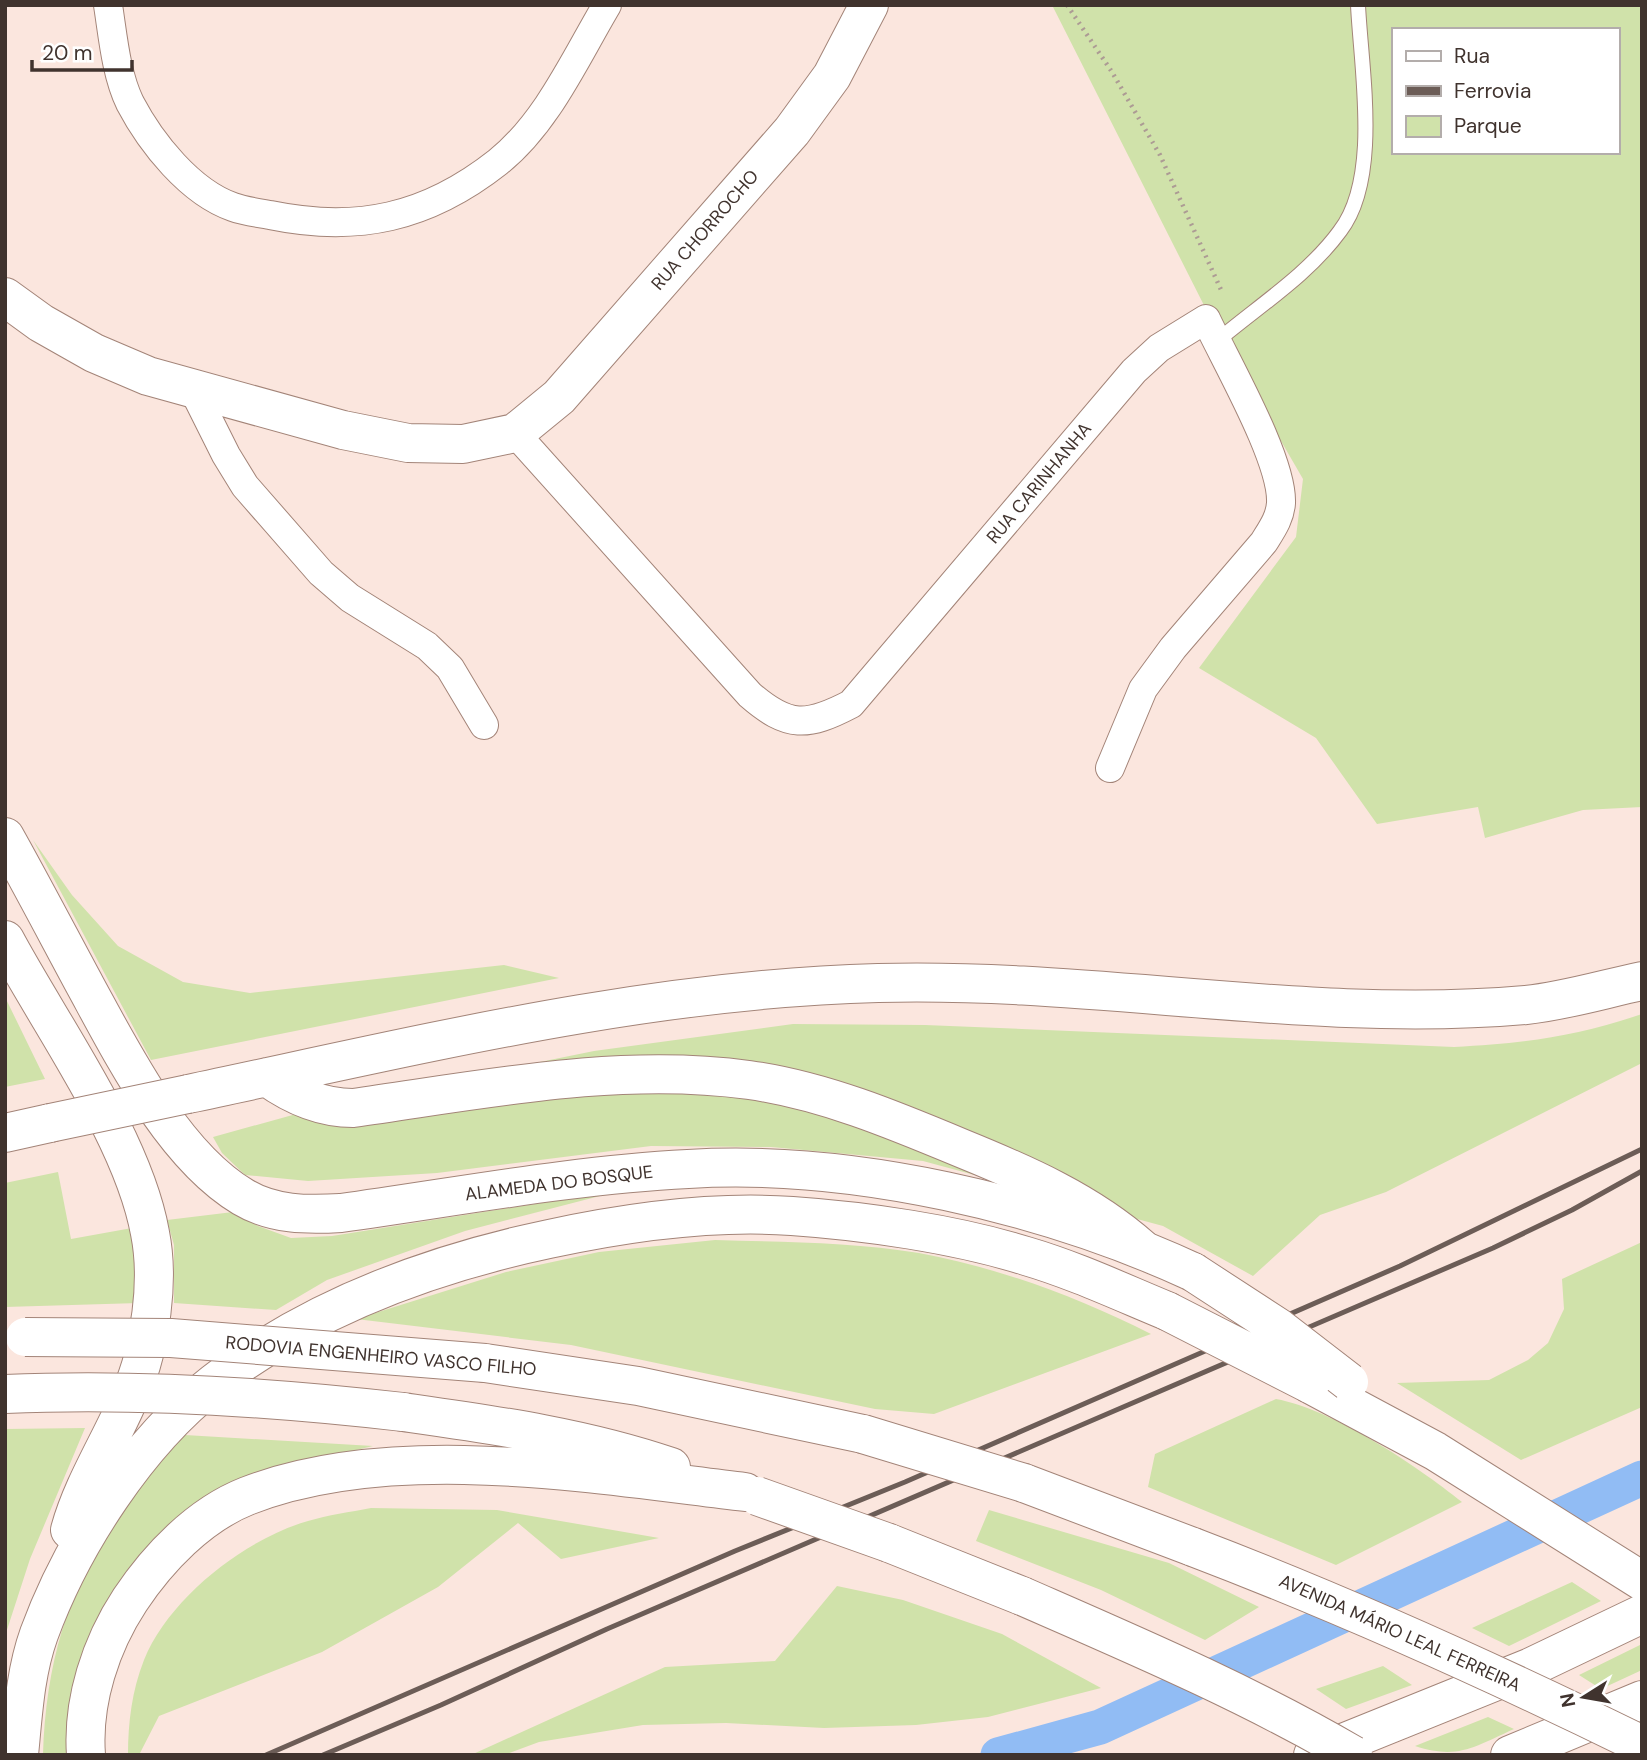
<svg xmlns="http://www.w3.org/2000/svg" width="1647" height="1760" viewBox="0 0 1647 1760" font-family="'DM Sans',sans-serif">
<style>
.green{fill:#d0e2aa;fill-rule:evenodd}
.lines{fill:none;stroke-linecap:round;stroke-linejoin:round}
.canal{stroke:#91bcf4;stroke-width:35}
.lane-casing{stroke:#a38478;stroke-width:16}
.street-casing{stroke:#a38478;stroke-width:30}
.secondary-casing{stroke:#a38478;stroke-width:40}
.primary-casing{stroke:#a38478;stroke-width:40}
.highway-casing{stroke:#a38478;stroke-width:40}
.path{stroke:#ac9b94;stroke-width:4.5;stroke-dasharray:2 5;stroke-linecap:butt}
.lane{stroke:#fff;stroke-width:14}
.street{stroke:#fff;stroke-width:28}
.secondary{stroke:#fff;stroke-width:38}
.primary{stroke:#fff;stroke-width:38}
.highway{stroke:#fff;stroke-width:38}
.rail{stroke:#6c5d57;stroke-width:5}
.secondary-bridge-casing{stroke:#a38478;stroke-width:40;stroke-linecap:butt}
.primary-bridge-casing{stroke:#a38478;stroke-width:40;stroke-linecap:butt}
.highway-bridge-casing{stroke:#a38478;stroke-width:40;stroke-linecap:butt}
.secondary-bridge{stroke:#fff;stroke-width:38}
.primary-bridge{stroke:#fff;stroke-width:38}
.highway-bridge{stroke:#fff;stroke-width:38}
.labels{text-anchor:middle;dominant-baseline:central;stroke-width:6;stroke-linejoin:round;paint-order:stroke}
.street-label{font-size:18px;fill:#40332e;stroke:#fff}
</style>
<rect width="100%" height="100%" fill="#fbe6de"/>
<path class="green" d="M1052 5H1642V807L1583 810 1485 838 1478 807 1377 824 1316 738 1199 668 1296 537 1303 479 1216 329ZM1393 30H1617V152H1393Z
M33 840 72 895 118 946 183 982 250 993 504 965 559 978 151 1060Z
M5 997 45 1079 5 1087Z
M1642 1014V1063L1386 1192 1320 1215 1253 1276 1163 1226 923 1161 771 1147 651 1146 437 1173 308 1181 245 1175 222 1153 213 1137 325 1106 594 1051 793 1024 925 1025 1454 1047C1525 1043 1574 1037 1642 1014Z
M58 1172 71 1239 132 1228 139 1303 5 1307V1183Z
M623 1190 465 1231 327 1280 276 1310 174 1303V1245L167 1220 233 1212 258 1226 291 1238 332 1236Z
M715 1240C782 1242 852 1242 919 1253 1000 1268 1077 1297 1151 1334L934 1414 875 1409 571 1345 356 1319 506 1272 599 1252Z
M1642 1242V1407L1521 1460 1397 1383 1489 1380 1528 1360 1548 1343 1564 1309 1562 1279Z
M1276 1399C1332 1409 1416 1465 1462 1502L1336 1565 1148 1487 1155 1454Z
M85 1428 30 1559 5 1636V1429Z
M185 1435 373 1446 302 1463 197 1509 67 1735 66 1755H43C47 1623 92 1529 185 1435Z
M371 1508 497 1510 659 1538 561 1559 518 1523 438 1587 322 1652 159 1716 139 1755H128C128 1723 132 1690 144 1660 169 1598 245 1539 308 1521 328 1515 350 1512 371 1508Z
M989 1510 1169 1563 1259 1607 1205 1640 1101 1590 976 1541Z
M1572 1582 1601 1601 1509 1646 1472 1628Z
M837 1586 903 1600 1002 1634 1101 1688 988 1717 916 1725 824 1728 726 1723 643 1725 539 1742 504 1755H471L665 1667 775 1661Z
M1642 1644V1670L1601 1689 1579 1675Z
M1383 1666 1412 1685 1346 1709 1316 1689Z
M1488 1717 1514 1729C1474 1747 1458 1760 1415 1746Z"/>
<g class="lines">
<path class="canal" d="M998 1755 1100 1727 1642 1478"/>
<g class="lane-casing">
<path id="lane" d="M1216 342C1257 307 1308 275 1340 231 1381 178 1361 69 1358 5"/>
</g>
<g class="street-casing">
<path id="street" d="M108 5C113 37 116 74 130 103 151 143 190 192 233 207 244 211 258 213 270 215 357 233 427 218 498 162 547 123 576 57 607 5
M194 391 226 455 245 486 321 573 350 598 427 646 450 668 484 725
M515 433 750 695C788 728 807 727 851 704L1134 371 1159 348 1206 319C1226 362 1283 460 1281 503 1280 518 1272 529 1264 542L1173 648 1143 689 1110 768"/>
</g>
<g class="secondary-casing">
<path id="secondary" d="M5 297 41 323 94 353 148 376 343 430 408 443 463 444 515 433 559 397 792 131 832 76 869 5
M5 837C33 887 59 937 86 987 123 1055 174 1156 243 1197 273 1215 307 1215 341 1213 457 1197 571 1175 688 1169 852 1159 1045 1204 1193 1272
M5 940C51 1026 133 1138 150 1233 158 1273 153 1315 144 1354 129 1416 87 1469 70 1530
M1310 1384 1435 1451 1642 1581
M19 1755C23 1715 25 1673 39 1634 72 1544 138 1442 214 1383 311 1308 431 1264 549 1239 628 1222 711 1210 792 1216 865 1221 956 1234 1026 1256 1074 1270 1121 1292 1167 1311"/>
</g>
<g class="primary-casing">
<path id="primary" d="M267 1077C292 1095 322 1108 353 1108 482 1090 618 1062 749 1080 822 1090 894 1120 961 1148 1025 1174 1089 1202 1141 1248
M188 1094C416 1046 645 989 878 983 1095 977 1310 1024 1526 1005 1565 1001 1604 989 1642 981
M5 1133 50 1123"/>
</g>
<g class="highway-casing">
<path id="highway" d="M485 1363 638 1386 863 1434
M403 1412C494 1425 583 1437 671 1467
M1024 1483 1193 1547
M889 1543 1022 1596
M86 1755C82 1701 101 1644 130 1600 158 1558 199 1515 247 1496 393 1439 593 1474 745 1492
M1313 1755 1531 1667 1642 1614
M1510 1755 1642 1700"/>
</g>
<path class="path" d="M1067 5 1112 72 1160 155 1222 292"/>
<use href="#lane" class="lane"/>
<use href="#street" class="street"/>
<use href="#secondary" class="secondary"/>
<use href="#primary" class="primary"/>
<use href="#highway" class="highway"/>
<path class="rail" d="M266 1755 735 1551 905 1482 1400 1266 1642 1149
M323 1755 441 1705 607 1629 1493 1248 1572 1210 1642 1171"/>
<g class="secondary-bridge-casing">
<path id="secondary-bridge" d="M1193 1272 1279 1328 1349 1382
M1167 1311 1310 1384"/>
</g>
<g class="primary-bridge-casing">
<path id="primary-bridge" d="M50 1123 188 1094"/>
</g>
<g class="highway-bridge-casing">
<path id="highway-bridge" d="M25 1337 171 1338 485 1363
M5 1394C137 1388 272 1397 403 1412
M863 1434 1024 1483
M757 1496 889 1543
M1193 1547C1348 1606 1493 1672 1642 1745
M1022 1596C1134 1645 1247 1693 1353 1755"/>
</g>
<use href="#secondary-bridge" class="secondary-bridge"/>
<use href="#primary-bridge" class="primary-bridge"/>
<use href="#highway-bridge" class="highway-bridge"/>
</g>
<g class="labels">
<g class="street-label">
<text transform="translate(705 230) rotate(-49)">RUA CHORROCHO</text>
<text transform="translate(1039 483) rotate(-50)">RUA CARINHANHA</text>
<text transform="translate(559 1183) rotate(-7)">ALAMEDA DO BOSQUE</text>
<text transform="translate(381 1356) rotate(5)">RODOVIA ENGENHEIRO VASCO FILHO</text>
<text transform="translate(1400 1633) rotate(24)">AVENIDA MÁRIO LEAL FERREIRA</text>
</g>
</g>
<rect width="1647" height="1760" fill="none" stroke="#40332e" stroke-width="14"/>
<rect x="1392" y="28" width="228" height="126" fill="#ffffff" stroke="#b3adab" stroke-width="2"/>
<rect x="1406" y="51" width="35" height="10" fill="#ffffff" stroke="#b3adab" stroke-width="2"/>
<text x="1454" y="63" font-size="21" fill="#40332e">Rua</text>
<rect x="1406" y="86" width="35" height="10" fill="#6c5d57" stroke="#b3adab" stroke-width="2"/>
<text x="1454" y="98" font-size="21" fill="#40332e">Ferrovia</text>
<rect x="1406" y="116" width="35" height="21" fill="#d0e2aa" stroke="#b3adab" stroke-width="2"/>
<text x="1454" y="133" font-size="21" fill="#40332e">Parque</text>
<g transform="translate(1584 1697) rotate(259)" stroke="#ffffff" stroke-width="5" paint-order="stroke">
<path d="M0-5L12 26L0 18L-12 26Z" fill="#40332e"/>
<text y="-10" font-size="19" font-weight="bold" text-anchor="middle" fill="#40332e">N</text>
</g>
<path d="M32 60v10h100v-10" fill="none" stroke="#40332e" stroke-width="3.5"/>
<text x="42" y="60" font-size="21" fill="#40332e" stroke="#ffffff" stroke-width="5" paint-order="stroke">20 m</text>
</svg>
